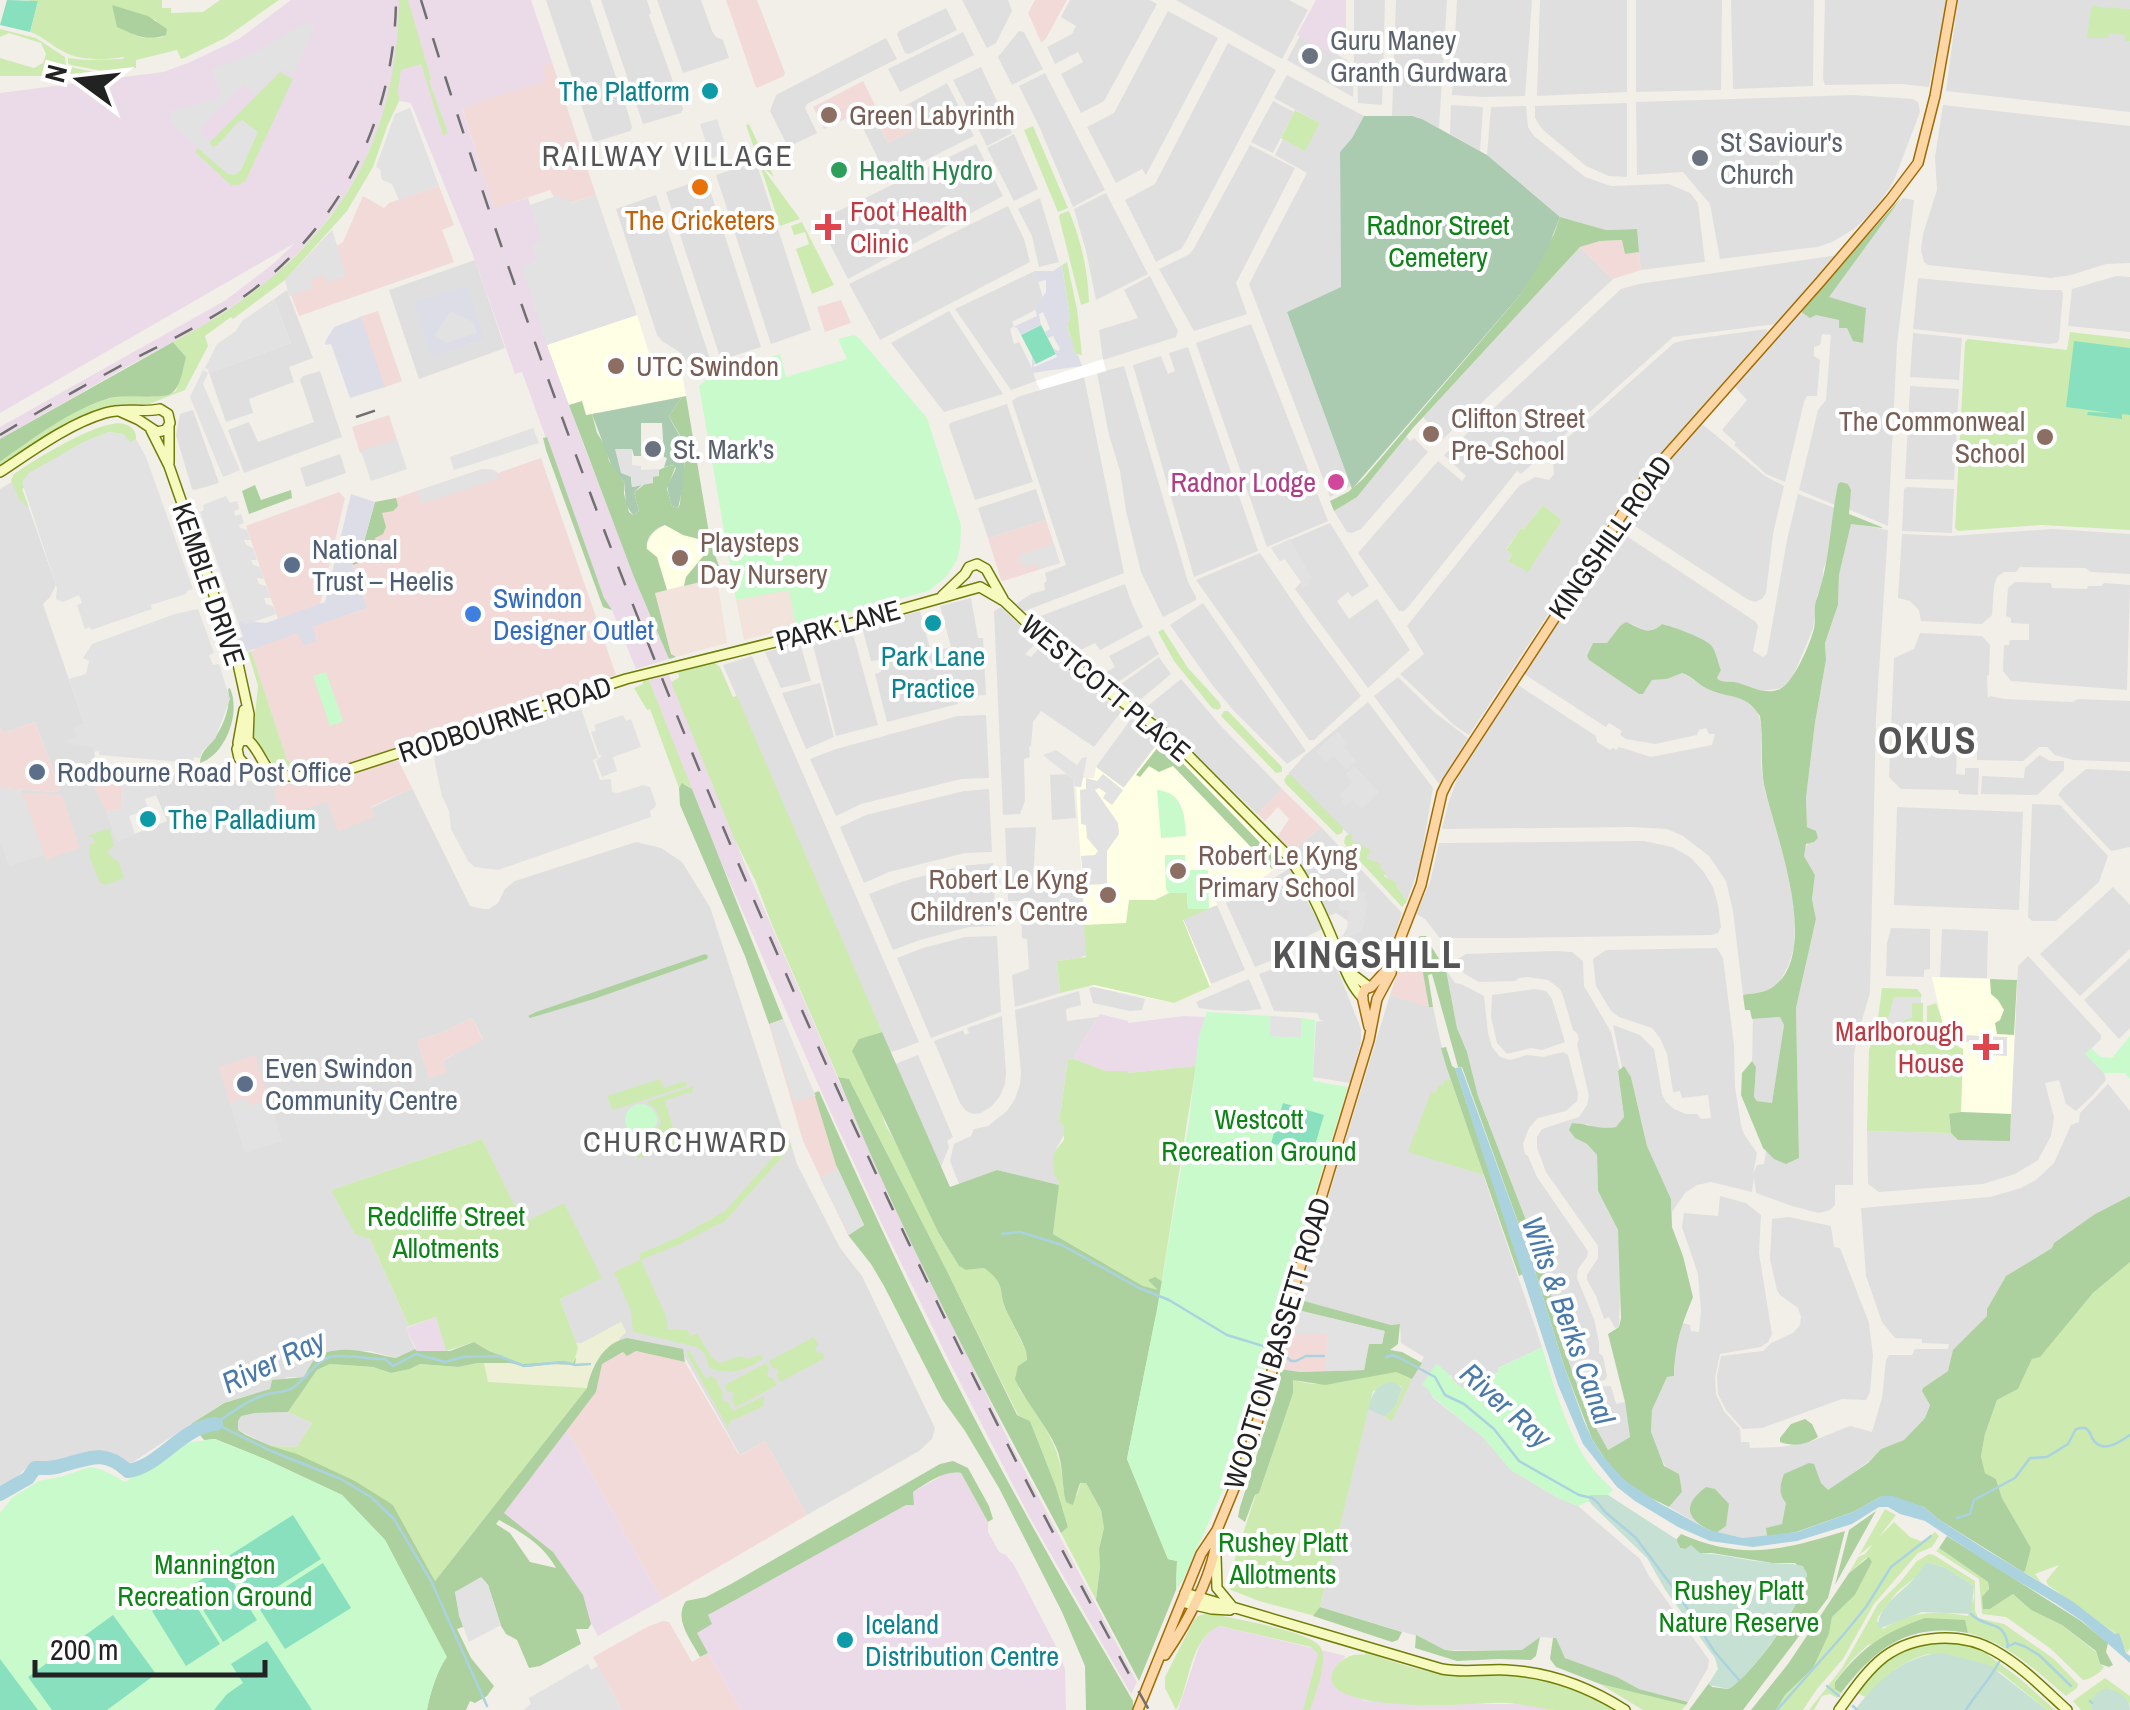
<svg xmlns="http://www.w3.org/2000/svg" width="2130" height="1710" viewBox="0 0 2130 1710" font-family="'Archivo Narrow',sans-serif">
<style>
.residential{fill:#e0dfdf;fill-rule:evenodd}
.commercial{fill:#f2dad9}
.industrial{fill:#ebdbe8}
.education{fill:#ffffe5}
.military{fill:#f3e3dd}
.farmland{fill:#eef0d5}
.grass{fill:#cdebb0;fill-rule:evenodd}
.forest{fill:#add19e;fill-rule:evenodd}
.wetland{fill:#c6e0d4}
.cemetery{fill:#aacbaf}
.park{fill:#c8facc}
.pitch{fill:#88e0be}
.parking{fill:#e2e2e2}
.plaza{fill:#dddde8;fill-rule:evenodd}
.water{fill:#aad3df}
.pier{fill:#fff}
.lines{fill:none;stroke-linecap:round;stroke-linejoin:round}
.stream{stroke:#aad3df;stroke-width:2.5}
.river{stroke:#aad3df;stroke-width:14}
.secondary-casing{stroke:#707d05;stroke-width:12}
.primary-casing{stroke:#a06b00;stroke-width:12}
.secondary{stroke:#f7fabf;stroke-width:9}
.primary{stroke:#fcd6a4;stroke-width:9}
.rail{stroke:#707070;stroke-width:2.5;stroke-dasharray:20 20;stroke-linecap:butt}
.worship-dot{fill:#6b7280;stroke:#fff;stroke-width:4}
.culture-dot{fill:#0f9aa8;stroke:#fff;stroke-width:4}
.education-dot{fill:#8d6e63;stroke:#fff;stroke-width:4}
.leisure-dot{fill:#2e9e5b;stroke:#fff;stroke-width:4}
.food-dot{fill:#e8710a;stroke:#fff;stroke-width:4}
.health-dot{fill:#e0444e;stroke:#fff;stroke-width:4}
.hotel-dot{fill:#d1479c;stroke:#fff;stroke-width:4}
.service-dot{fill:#5c6f8a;stroke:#fff;stroke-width:4}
.shop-dot{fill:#3f7fe0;stroke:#fff;stroke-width:4}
.labels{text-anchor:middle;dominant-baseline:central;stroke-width:8;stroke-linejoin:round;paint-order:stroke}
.worship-label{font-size:28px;fill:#5b616d;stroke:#fff;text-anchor:start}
.culture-label{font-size:28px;fill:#0d838f;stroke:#fff;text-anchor:start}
.education-label{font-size:28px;fill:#785e54;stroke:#fff;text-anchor:start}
.leisure-label{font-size:28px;fill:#27864d;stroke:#fff;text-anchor:start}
.health-label{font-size:28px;fill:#be3a42;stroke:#fff;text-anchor:start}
.food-label{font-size:28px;fill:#c56008;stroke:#fff}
.park-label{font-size:28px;fill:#0c8416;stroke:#fff}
.hotel-label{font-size:28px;fill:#b23c85;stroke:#fff;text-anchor:end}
.street-label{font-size:28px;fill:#222;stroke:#fff}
.service-label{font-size:28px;fill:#4e5e75;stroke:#fff;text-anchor:start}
.shop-label{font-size:28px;fill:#366cbe;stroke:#fff;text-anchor:start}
.neighbourhood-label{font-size:30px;letter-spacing:2.5px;fill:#555;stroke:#fff}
.water-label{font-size:30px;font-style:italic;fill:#4a7aab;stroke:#fff}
.district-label{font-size:38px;font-weight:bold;letter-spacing:2.5px;fill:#555;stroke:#fff}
</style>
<rect width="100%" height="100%" fill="#f2efe9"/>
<path class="residential" d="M546 0H590L629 116 632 128 630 131 595 142 593 140Z
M601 0H647L651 13 649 15 683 109 681 113 643 124Z
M657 0H701L712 31 716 37 723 40 729 58 683 73Z
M962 0H1008L1012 11 996 43 987 48Z
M1070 0H1150L1157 4 1104 101 1081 113 1061 74 1083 62 1078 52 1055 64 1047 47 1072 34 1076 26 1061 17Z
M1176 0H1289L1308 10 1282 59Z
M1354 0H1385L1382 105 1358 103 1357 66 1354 63Z
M1396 0H1447L1439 128 1418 117 1392 116Z
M1457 0H1532L1525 96 1483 97 1452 95Z
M1540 0H1627V92L1537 96Z
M1636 0H1722L1721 90 1636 92Z
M1731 0H1814L1813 86 1733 89Z
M1825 0H1947L1929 87 1901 84 1825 85 1823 79Z
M1958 0H2130V112L1946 91Z
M946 8 957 30 909 54 905 53 897 35 899 31Z
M1168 11 1218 38 1146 175 1142 169 1116 183 1087 127 1114 113Z
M1019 31 1024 32 1043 69 1012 85 998 57Z
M963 32 974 55 900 92 888 69Z
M1300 36 1347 60 1349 66 1354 69 1353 97 1287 60Z
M886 38 897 59 807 104 805 108 817 133 788 147 770 111 776 95Z
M1228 43 1276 70 1185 243 1181 249 1156 262 1125 200 1155 184Z
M981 67 1012 133 987 146 953 80Z
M1045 73 1105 190 1073 207 1039 126 1019 86Z
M1287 75 1364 116 1352 138 1340 152 1341 287 1287 312 1351 486 1330 497 1249 284 1307 173 1275 155 1283 139 1305 150 1320 123 1274 98Z
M947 83 974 136 888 179 862 126 876 120 888 143 921 125 910 103Z
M1854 95 1913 99 1918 102 1920 112 1895 178 1889 189 1871 213 1854 229 1832 242 1817 247 1720 259 1710 204 1683 172 1637 175 1636 102Z
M1273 101 1294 112 1273 153 1251 142Z
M1627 103V177L1609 176 1586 166 1542 129 1535 118V106Z
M1451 105 1483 107 1480 151 1450 134Z
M1943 105 2130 126V263L2106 264 2071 275 2051 278 1928 265 1924 262 1921 250 1923 234 1937 190 1935 157Z
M1526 106 1528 127 1534 136 1585 177 1611 186 1669 184 1690 193 1698 203 1705 262 1641 270 1636 229 1605 230 1560 217 1487 155 1491 107Z
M1014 134 1038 189 1014 201 987 148Z
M976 144 1003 196 848 279 818 221Z
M1250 145 1295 168 1236 283 1247 314 1194 331 1159 269 1188 255 1193 250Z
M756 162 811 330 771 344 716 175Z
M706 178 761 347 721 360 666 192Z
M1106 193 1148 274 1096 300 1086 251 1074 209Z
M656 195 681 271 712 365 692 370 681 353 662 341 657 335 616 209Z
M1040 198 1059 262 1039 267 1032 236 1018 209Z
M1903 198 1914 200 1897 345 1888 526 1848 509 1838 484 1835 505 1799 490 1818 410 1826 400 1831 335 1822 334 1820 345 1814 347V356L1820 360 1817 396H1807L1804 402 1785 482 1766 474 1734 445 1736 443 1722 430 1747 400 1735 387 1754 362Z
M1008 206 1024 239 1030 262 880 340 849 284Z
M1580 247 1613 279 1443 439 1423 417Z
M1838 255 1776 324 1673 337 1521 474 1517 471 1409 606 1404 611H1399L1358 553 1438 461 1462 481 1466 476 1444 455 1621 289 1639 284Z
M475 260 505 348 419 379 389 290Z
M1035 271 1043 298 1035 310 1012 322 1014 326 1010 329 1014 344 1019 342 1031 366 1036 381 1011 390 955 309Z
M1150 276 1178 331 1176 337 1103 360 1099 330 1138 318 1124 290Z
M2116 276 2130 277V332L2068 326 2072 289Z
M1918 278 2043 290H2061L2063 293 2059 340 2057 343 2049 344 1913 329Z
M287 290 313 358 289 367 294 382 249 399 253 413 226 422 208 370 212 372 291 343 274 299Z
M949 311 1003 394 944 412 891 343Z
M1251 324 1328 521 1267 547 1196 343Z
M1766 329 1768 331 1634 484 1469 735 1455 726 1400 674 1424 654 1407 626 1519 486 1535 477 1549 480 1554 474 1553 460 1548 455 1674 343 1686 340ZM1543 505 1562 520 1528 571 1508 560 1512 554 1506 549 1521 528 1524 529Z
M1913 333 1962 338 1959 380 1910 377Z
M1188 347 1258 551 1194 577 1133 365 1161 356 1168 374 1175 371 1169 353Z
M1124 366 1188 582 1196 597V600L1163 617 1141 572 1126 511 1120 471 1109 435 1097 373Z
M320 371 342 437 244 473 228 430 249 422 258 442 314 422 300 380 303 376Z
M1084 377 1124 573 1022 612 1016 604 1031 594 1045 590 1044 583 1047 581 1045 573 1066 565 1012 401 1017 397Z
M1910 386 1959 389 1954 480 1905 479Z
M1007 404 1033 482 975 500 949 426 950 423Z
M193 410 219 483 195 490 192 489 176 435 180 414Z
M1702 424 1765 476 1784 486 1773 534 1766 593 1762 599 1755 602 1747 599 1624 519 1660 472Z
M1406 436 1410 441 1414 438 1428 452 1361 529 1352 533 1347 532 1334 511 1357 497Z
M340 454 346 473 306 487 300 468Z
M17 479 22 489 56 585 50 597 43 604 95 755 91 769 92 784 104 804 117 841 167 821 156 795 160 794 154 774 275 783V795L282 815 327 801 374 815 371 808 412 788 470 906 483 909H489L498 903 505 889 515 881 636 842 661 848 682 862 710 907 785 1138H789L797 1164 840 1248 862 1276 935 1428 932 1439 919 1451 807 1515 765 1441 740 1455 684 1356 623 1347 619 1339 626 1332 621 1322 582 1343H576L560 1299 601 1277 593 1263 523 1224 482 1139 331 1190 370 1239 409 1326 406 1328 415 1349 396 1358 370 1351H336L317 1358 304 1377H287L270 1389 223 1403 133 1462 128 1464 100 1453 83 1455 53 1464H31L0 1491V788L57 792 60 789 35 722 3 733 0 727V489ZM472 1018 483 1039 442 1061 429 1078 418 1043 419 1040 444 1032Z
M1907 487 1954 489 1952 533 1902 531 1904 489Z
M1036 489 1046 520 988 538 978 508Z
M1798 494 1835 508 1828 557 1823 570V586L1817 595 1813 629 1793 676 1787 683 1781 688 1763 691 1719 680 1717 678 1721 670 1712 646 1681 630 1666 625 1662 624 1653 631 1646 632 1632 624 1620 626 1612 638 1607 643H1601L1589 660 1625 684 1645 691 1652 680 1667 679 1682 673 1710 690 1741 697 1758 712 1761 725V765L1765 791 1787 863 1795 916 1794 948 1788 966 1778 985 1767 991 1743 995 1733 911 1726 881 1709 856 1683 836 1667 829 1631 827 1442 829 1448 804 1458 777 1518 685 1596 736 1597 742 1610 750 1613 748 1616 750 1619 747 1651 757 1712 745 1715 734H1709L1706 728 1699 730 1697 735 1655 744 1626 739 1620 735 1622 731 1609 723 1606 727 1524 674 1619 531 1756 622 1758 626 1753 651 1763 657 1767 654 1787 540Z
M1330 523 1369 586 1352 597 1348 592 1337 601 1349 619 1377 599 1410 650 1368 688 1295 589 1301 582 1285 559 1280 561 1271 548Z
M1851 523 1888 530 1876 718 1870 993 1857 1037 1854 1056 1853 1185H1835V1205L1830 1210 1819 1213 1792 1206 1756 1193 1754 1177 1752 1192 1711 1182 1697 1185 1685 1193 1672 1212 1671 1199 1647 1146 1631 1077 1624 1067 1622 1068 1613 1025 1640 1035 1654 1049 1662 1094 1666 1102 1674 1109 1686 1114H1697L1701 1119 1711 1118 1708 1095 1682 1098 1680 1091 1673 1092 1667 1054 1660 1038 1652 1028 1619 1017 1611 1011 1596 986 1593 959 1606 950 1717 948 1723 958 1734 1045 1735 1087 1741 1125 1744 1134 1757 1153 1753 1174 1757 1165 1764 1164 1766 1151 1774 1159 1799 1158 1796 1008 1816 919 1812 899 1815 875 1804 856V850L1816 831 1807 828 1806 798 1815 723 1826 660 1825 643 1838 605 1839 575Z
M2053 529 2130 534V574L2091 572 2085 568 2020 567 2016 572H2004L1997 577 1994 586 1992 615 1982 624 1921 621 1919 610 1910 601 1898 598 1902 534 1951 536Z
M1260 553 1306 621 1361 696 1314 740H1309L1196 580Z
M2015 582 2051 583 2052 588 2087 589 2088 586H2101L2104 583 2130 585 2127 690 2011 681 2003 671 2004 645H2009L2010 640H2029V624L2011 623V618L2006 616 2008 588Z
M1125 584 1132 604 1143 627 1100 650 1095 643 1068 656 1032 623 1033 619Z
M971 598 978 638H983L986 695 958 697V704L887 722 875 674 881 672 879 660 871 661 862 627 920 611 931 652 951 647 940 606Z
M1203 603 1306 751 1287 764 1235 712 1213 686 1170 625Z
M1001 607 1037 642 1025 654 1031 657 1041 646 1058 662 1121 712 1094 747 1041 711 1033 722 1031 746 1029 747 1030 757 1024 759 1025 801 1020 814 1003 815 994 611Z
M852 630 878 725 836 736 812 641Z
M1920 633 1982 636 1990 645 1989 675 1987 676 1988 698 1990 696 2005 699 2072 702 2078 699 2130 701V762L2073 760 2055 755 2047 747H2039L2023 761 1977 760V748L1957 747 1956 774 1965 775V768H1979L1978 795 1959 794 1958 790 1901 789 1889 777 1894 658 1914 649Z
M1149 635 1159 654 1111 687 1097 677 1115 667 1109 656Z
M800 643 811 681 781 688 765 652Z
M752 656 919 1042 901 1049 890 1052 723 665Z
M1159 657 1171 674 1135 704 1114 689Z
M1398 677 1434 712 1468 738 1439 784 1374 696Z
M1181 679 1220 725 1282 789 1257 814 1164 724 1144 709Z
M820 683 834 737 806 749 782 693Z
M1368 702 1433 788 1420 864 1407 901 1396 886 1350 840V833L1348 834 1288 774 1304 756Z
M986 715 989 778 961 779 861 804 836 816 810 759 836 749 958 716Z
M1131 719 1135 720 1161 739 1123 788 1096 767Z
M2040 755 2050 761H2064V770L2037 795 1981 794 1982 776 2024 778 2025 768Z
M2086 769 2130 771V847L2111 851 2058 795 2063 788Z
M1066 774 1073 779 1076 818 1052 820 1050 775Z
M989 789 992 852 965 853 889 872 864 883 840 827 866 815 964 791Z
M2032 804 2060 805 2108 856 2099 882 2056 921H2032L2028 917Z
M1897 807 2023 812 2019 910 1894 905Z
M1036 827 1033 882 1081 880 1087 957 1057 961 1060 993 1015 1007 1012 975 1029 969 1027 939 1022 938 1021 901H1008L1005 828Z
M1321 827 1402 913 1386 961 1361 957 1350 962 1339 938 1362 931 1336 913 1327 917 1308 878 1292 851Z
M1644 841 1672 847 1690 857 1703 871 1713 887 1718 905 1721 927 1718 933 1712 935 1513 938H1441L1439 937 1425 919 1416 914 1430 882 1439 843Z
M993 863 996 926 969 927 920 940 893 950 869 894 904 881 961 866Z
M1290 868 1322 929 1287 946 1290 953 1255 967 1226 903 1264 885Z
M2113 887 2130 905V949L2080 996 2040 954Z
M1217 905 1245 970 1211 984 1183 919Z
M1891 928 1930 929V969L1924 970V977L1886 976 1887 943Z
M1942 929 1988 931 1987 978 1940 977Z
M997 936 1001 1012 931 1038 897 958 923 948 965 937Z
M1329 948 1361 1029V1042L1350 1083 1313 1077 1316 1022 1325 1020H1320L1317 1013 1274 1011 1259 974Z
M1556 951 1572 952 1583 961 1584 986 1611 1032 1620 1070 1618 1072 1624 1118 1616 1127 1601 1130 1587 1124 1575 1138 1587 1144 1597 1155 1598 1191 1618 1230 1621 1261 1619 1327 1615 1328 1609 1317 1604 1319 1596 1296 1587 1280V1275L1598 1258V1246L1546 1172 1537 1148V1137L1542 1129 1579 1117 1587 1105 1589 1096 1577 1044 1579 1039 1577 1033 1573 1030 1563 996 1560 989 1548 980 1527 977 1519 978 1515 981 1479 982 1465 974 1453 962 1466 954Z
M2028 956 2101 1035V1039L2086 1054 2104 1073 2106 1080 2093 1095 2076 1111 2066 1104 2059 1080 2045 1083 2054 1117 2051 1136 2038 1160 2015 1174 1983 1184 1879 1192 1868 1184 1867 1131 1951 1133 1958 1140H2010L2018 966Z
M2130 958V1028L2119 1039 2084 1000Z
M1446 970 1455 983 1461 984 1484 996 1488 1033 1492 1047 1500 1057 1510 1060 1527 1055 1543 1057 1563 1052 1568 1055 1578 1094 1577 1101 1566 1111 1538 1118 1529 1128 1523 1144 1525 1154 1528 1156 1537 1177 1588 1251 1587 1257 1578 1269 1577 1278 1594 1319 1599 1342V1353L1603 1356 1607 1376 1605 1380 1596 1382V1387L1611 1386 1616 1404 1625 1402 1630 1437 1608 1450 1592 1423 1578 1389 1550 1307 1552 1298 1539 1254 1478 1096 1467 1052 1457 1028Z
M1249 979 1262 1009 1245 1011 1213 1010 1199 1008 1196 1002Z
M1094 987 1145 999 1142 1010 1130 1011 1093 1003 1089 988Z
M1534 989 1546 991 1552 999 1565 1042 1542 1050 1531 1048 1507 1054 1497 1043 1491 1017 1492 995Z
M1079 991 1081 1005 1066 1009 1067 1021 1098 1017 1083 1041 1074 1059 1068 1060 1059 1122 1064 1126 1065 1133 1055 1151 1059 1185 997 1170 959 1184 950 1161 954 1144 971 1136 974 1129 988 1126 1007 1111 1015 1099 1020 1084 1021 1073 1015 1010Z
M1390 995 1433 1007 1446 1066 1542 1347 1498 1368 1499 1372 1462 1388 1454 1383 1451 1375 1428 1388 1433 1398 1483 1437 1511 1470 1558 1498 1578 1506 1640 1559 1649 1576 1709 1660 1708 1668 1688 1702 1639 1689 1617 1677 1565 1658 1555 1638 1540 1637 1522 1650H1445L1417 1636 1320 1607 1368 1409 1392 1421 1402 1397 1424 1357 1401 1343 1400 1324 1391 1325 1297 1299Z
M1002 1016 1006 1073 1005 1084 1000 1096 992 1106 981 1113 973 1114 966 1111 960 1103 934 1041 963 1030 965 1035 969 1033 967 1028Z
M1781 1017 1784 1025 1772 1104 1757 1101 1754 1097 1756 1067 1752 1061 1753 1019Z
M918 1055 953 1137 947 1141 949 1147 941 1167 895 1064Z
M2108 1084 2130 1111V1196L2095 1214 2055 1243 2052 1248 2006 1276 1987 1309V1316L1954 1350 1948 1371 1923 1388 1930 1404 1925 1418 1904 1440 1881 1449 1868 1462 1782 1525 1766 1528 1767 1537 1743 1538 1709 1530 1669 1507 1682 1492 1659 1456 1651 1432 1652 1410 1667 1377 1674 1376 1675 1346 1682 1323 1690 1325 1691 1331 1699 1332 1701 1311 1698 1274 1682 1227 1684 1213 1718 1216 1720 1196 1746 1203 1761 1215 1759 1253 1772 1334 1768 1342 1761 1347 1720 1354 1715 1378 1716 1394 1724 1411 1740 1429 1741 1442H1749L1750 1448 1780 1447 1807 1443 1850 1426 1872 1432 1882 1398 1886 1360 1889 1355H1912L1915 1349H1948L1949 1344 1922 1343V1339L1895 1338 1882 1322 1866 1276 1861 1208 1990 1197 2021 1188 2036 1180 2054 1163 2071 1125 2079 1122 2080 1113Z
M1789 1217 1831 1226 1834 1247 1840 1248 1869 1323 1873 1356 1870 1392 1866 1400 1842 1399 1762 1428 1743 1429 1726 1410 1718 1394 1717 1376 1721 1356 1763 1351 1771 1343 1793 1333 1800 1325 1801 1317 1798 1308 1780 1295 1777 1290 1770 1259 1772 1219Z
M288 1412 312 1423 297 1447 271 1446 238 1430V1421L241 1415 254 1413Z"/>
<path class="commercial" d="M726 0H757L785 73 784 76 757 88 755 85Z
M1035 0H1067L1045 40 1041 42 1028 13Z
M552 62 596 195 570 203 560 200 558 196 554 197 550 190 494 209 462 107 545 80 541 66Z
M863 81 875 105 824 129 813 107Z
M910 103 922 126 888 143 876 120Z
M439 186 454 225 442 230 454 262 299 316 285 280 332 230 337 246 343 242 363 196 384 208 389 203Z
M1623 240 1626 254 1639 252 1641 270 1613 279 1580 247 1600 241Z
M841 300 851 323 825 332 817 307Z
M378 311 402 381 383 388 359 317Z
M389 415 397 440 360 453 352 427Z
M541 458 616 675 357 762 320 772 297 770 295 765 287 761 251 651 254 650V648L299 632 317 640 312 627 367 608 349 553 362 549 375 502 396 498 482 469 494 470 498 473Z
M339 492 345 498 320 605 278 619 246 526Z
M1046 520 1060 563 1003 581 1001 580 988 538Z
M35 722 60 789 57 792 0 788V727L3 733Z
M394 759 399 762 412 788 371 807 375 816 338 832 327 802 281 816 275 795V783L321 786Z
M91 769 123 774 122 809 107 812 92 784Z
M1282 789 1321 827 1292 851 1277 837 1289 819 1278 807 1265 821 1257 814Z
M22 793 62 795 80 848 46 860Z
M1417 942 1414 953 1420 955 1429 1007 1390 995 1408 943Z
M472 1018 483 1040 443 1060 447 1072 429 1079 418 1043 419 1040 444 1032Z
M783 1019 818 1102 836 1165 864 1225 848 1235 803 1141 769 1024Z
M255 1055 282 1141 245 1153 219 1067Z
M1292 1309 1385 1331 1364 1370 1300 1372 1280 1369Z
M636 1351 685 1362 738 1453 741 1455 765 1441 807 1515 662 1600 567 1430 596 1392 601 1364 624 1352Z
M663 1621 669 1622 692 1662 708 1653 741 1710H622L593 1657 649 1626Z"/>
<path class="industrial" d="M291 0H531L552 62 542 66 546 80 462 108 494 208 528 198 542 241 537 261 522 267 583 444 669 659 636 669 612 610 604 598 522 372 515 374 475 260 411 103 399 101 388 124 381 122 365 161 342 201 313 238 271 280 207 324 128 366 0 439V427L226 300 273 264 295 243 0 413V93L163 72 188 63 239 39Z
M1316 0H1346V47H1341L1338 57 1297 35Z
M668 673 748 872 883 1182 1008 1439 1137 1682 1131 1694 1029 1516 949 1361 879 1218 817 1082 704 823 649 680Z
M1100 1014 1128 1021V1023L1184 1016 1206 1017 1199 1036 1196 1066 1127 1073 1126 1071H1106L1074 1059 1083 1041Z
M436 1317 446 1351H417L406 1328Z
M567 1430 662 1600 598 1636 553 1556 501 1516Z
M953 1472 961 1473 988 1522V1532L999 1552 1006 1555 1014 1565 1060 1654 1065 1669 1066 1710H741L696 1632 711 1624 707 1615 906 1505H913V1492L945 1474Z
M1220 1626 1346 1656 1339 1663 1336 1689 1366 1701 1433 1704H1529L1553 1710H1178L1200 1644 1209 1631Z"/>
<path class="education" d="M637 315 649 353 656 359 670 360 677 365 682 373 686 396 586 415 582 401 569 405 547 345Z
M665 525 683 535 702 539 705 554 686 577 684 586 667 590 657 557 648 551 646 546 653 533Z
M1161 739 1186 761 1278 857 1282 864 1251 886 1234 894 1218 897 1216 901 1217 905 1183 919 1211 984 1210 987 1174 1003 1091 986 1081 957 1087 956 1076 787H1081L1083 778H1094L1096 767 1124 788Z
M1932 977 2017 980 2011 1114 1961 1112 1963 1049 1950 1040 1944 1030Z"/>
<path class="military" d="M717 577 727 643 676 657 671 655 655 593Z
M789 589 796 627 744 640 736 600Z"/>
<path class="farmland" d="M621 1322 626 1332 597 1359 592 1366 587 1388 487 1382 484 1363H510L526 1367 551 1364 570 1365 578 1348 576 1343H582Z"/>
<path class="grass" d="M26 0H162V8H171V13L203 12 220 0H279L225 38 184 58 181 59 177 50 136 60V68L108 72 71 65 68 63V58L85 60 123 59 124 57C105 60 83 61 66 53 53 47 44 37 30 32L38 2ZM112 6 156 20 163 37C131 42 128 31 112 6Z
M399 0H408L429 72 431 79 429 81 448 133 443 135 421 64 401 70 398 89 399 101 388 124 373 167 347 211 285 280 233 319 231 317 205 336 208 346 185 390 149 404H121L101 408 58 430 0 465V462C31 439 70 410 108 399 131 392 158 402 176 391L186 357 173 342C316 267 397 166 399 0Z
M2094 5 2101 7 2130 9V41H2125V35L2110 33 2108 38H2087L2091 8Z
M0 29 36 38 65 57 66 66 98 73 43 79 44 76H0V58L34 68 43 63 46 54 41 43 9 33 0 37Z
M280 72 293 79 246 180 239 185H231L195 152 198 148 228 174 239 121 217 146 212 147 209 143Z
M1295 110 1320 123 1305 151 1281 138Z
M749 124 774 177 762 167 800 219 780 226 760 165H762L758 160 746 125Z
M1033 126 1068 208 1058 212 1024 130Z
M1069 211C1081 240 1088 271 1089 302L1081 305 1059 217 1060 214Z
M802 222 834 285 812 294 796 249 809 244 805 232 794 235 791 226Z
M1067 262 1077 309 1082 355 1075 354 1067 325 1070 318 1062 265Z
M2070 332 2130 339V530L2041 525 1958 531 1955 528 1965 342 1968 339 2067 350Z
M118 423C128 424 137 428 136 439L131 443 122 434 108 432 22 489 29 508 19 499 11 480 14 474C39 457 89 426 118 423Z
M1543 505 1562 520 1528 572 1508 561 1512 554 1506 550 1521 528 1524 529Z
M1163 629 1188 668 1220 703 1221 707 1218 710 1212 708 1174 661 1158 632Z
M251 651 287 760 295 765 297 770 274 766 253 735 258 686 248 652Z
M712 661 720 667 733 697 737 696 882 1032 859 1039 885 1124 907 1163 938 1232 959 1266 967 1270 984 1268 995 1275 1003 1289 1004 1306 1026 1351 1027 1360 1019 1389C1042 1422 1063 1448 1063 1490L1077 1496 1081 1482 1086 1483 1101 1510 1104 1528 1099 1549 1100 1567 1096 1600 1061 1533 1068 1527 1056 1487 1030 1421 1018 1415 948 1273 849 1079 838 1077 772 925 755 880 734 838 671 682 679 678 678 671Z
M647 678 649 680 692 789 685 784 679 788 650 709 647 710 634 688 643 684 642 680Z
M1224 711H1228L1282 767V772L1276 773 1221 716Z
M1287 775H1291L1343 828 1342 833 1337 835 1286 784 1284 780Z
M107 829 110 830 114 845 108 851 109 855 119 862 124 878 106 885 100 883 90 859V845L95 842 93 838 87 836Z
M1350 833 1352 835 1351 840 1371 850 1367 858 1381 864 1379 868 1386 872 1384 876 1397 883 1396 886 1407 901 1402 907 1347 847 1344 843 1345 837Z
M1169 893H1187L1188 909H1209L1183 920 1210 987 1174 1003 1094 985 1060 993 1057 961 1086 957 1084 925 1126 923 1129 900H1155Z
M1882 988 1917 989 1922 995 1921 997 1894 998 1883 1039 1906 1018 1912 1003H1923V1022L1908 1021V1029H1914V1041H1939V1031L1932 1023H1927V1006L1936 1003C1945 1022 1940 1038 1963 1049L1961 1112 1949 1115 1951 1133 1867 1131 1869 1050 1878 1018Z
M1074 1059 1106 1071H1127L1128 1073 1196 1066 1160 1292 1143 1286 1053 1234 1059 1182 1054 1174 1053 1159 1055 1151 1064 1140V1126L1059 1122 1068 1060Z
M660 1079 664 1088 686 1081 687 1086 613 1110 607 1096Z
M1445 1079 1451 1081 1484 1175 1408 1152 1431 1092 1436 1093 1438 1085H1443Z
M694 1086 692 1094 687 1093 665 1101 678 1144 637 1159 639 1139 654 1135 661 1122 656 1109 646 1102Z
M482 1139 523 1223 564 1203 602 1278 560 1299 578 1348 573 1364 563 1361 523 1364 489 1351 474 1342 446 1351 436 1317 409 1326 370 1239 355 1234 331 1190Z
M789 1139 791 1147 725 1221 678 1245 641 1260 666 1316 668 1330H687L691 1336 697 1333 712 1358 720 1363 740 1356 749 1359 760 1354 763 1359C743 1371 731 1376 709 1368L705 1354 697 1347 633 1332 631 1311 614 1272 640 1260 639 1254 679 1237 725 1211 775 1155 784 1150 783 1140Z
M2130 1262V1648L2127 1653 2116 1634 2048 1585 2046 1581 2059 1565 2035 1574 2041 1582 2023 1572 2031 1548 2002 1498 1996 1479 1985 1473 1981 1456 1985 1434 1997 1400 2018 1389 2032 1359 2040 1356 2093 1293Z
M814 1337 818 1344 815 1350 818 1353 822 1352 825 1358 780 1382 777 1377 779 1369 772 1368 769 1361Z
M689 1350 706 1379 711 1376 715 1378 723 1393 722 1400 728 1402 733 1411 764 1396V1406L729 1422 728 1428 687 1354 686 1352Z
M478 1363H484L488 1382 587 1388 435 1581 393 1505 271 1446 297 1447 312 1423 288 1412 317 1370 330 1364 373 1367 391 1373 410 1369 420 1364 458 1367Z
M766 1363 769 1369 767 1376 774 1379 777 1385 736 1407 732 1400 734 1393 727 1391 725 1385Z
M1387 1372H1396L1412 1379 1392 1421 1384 1417 1395 1407 1402 1388 1401 1386 1373 1391 1320 1607 1315 1616 1259 1601 1231 1590 1227 1583 1256 1494 1259 1493 1291 1395 1292 1379C1321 1391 1357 1378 1387 1372Z
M1885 1509 1896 1515 1879 1537 1894 1522 1910 1537 1923 1542 1935 1532 1939 1536 1932 1547 1918 1553 1874 1604 1843 1659 1817 1689 1803 1710H1776L1785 1695 1813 1668 1829 1634 1832 1617 1855 1595 1872 1562 1866 1558 1849 1573 1858 1557 1865 1554 1873 1544 1859 1555Z
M1939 1548 1988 1582 1990 1609 2013 1594 2031 1610 2062 1625 2096 1652 2100 1664 2104 1667C2100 1673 2091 1679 2083 1680L2051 1649 2006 1617 1982 1614 1979 1579 1936 1551Z
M1929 1554 1934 1555 1975 1581V1610L1978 1618 2004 1624 2054 1659 2078 1684 2077 1688 2066 1696C2034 1669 2009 1644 1968 1633L1964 1620 1868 1645 1852 1660 1835 1681V1689L1841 1693 1837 1698 1830 1694 1822 1696 1814 1710H1809L1842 1668 1878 1604 1901 1581 1917 1561ZM1927 1562 1946 1568 1974 1586V1598L1968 1616C1937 1610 1910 1611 1883 1629L1877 1621 1878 1617 1897 1592 1917 1576Z
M1208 1613C1228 1618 1314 1631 1321 1648 1328 1662 1315 1695 1310 1710H1303L1318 1654 1311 1647 1220 1626C1189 1637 1190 1687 1176 1710L1165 1688V1677L1194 1620 1198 1616Z
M1936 1642 1970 1645 1989 1652 1988 1655 2019 1678 2055 1710H2047L2000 1672 1928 1654 1913 1659 1897 1668 1865 1697 1858 1693C1878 1664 1901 1648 1936 1642Z
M1366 1653C1393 1661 1421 1672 1449 1675 1462 1677 1476 1675 1489 1675 1535 1675 1576 1686 1616 1710 1596 1710 1574 1710 1554 1710 1533 1708 1515 1701 1493 1703 1454 1705 1373 1710 1340 1691 1319 1679 1341 1651 1364 1655Z
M2105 1678 2130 1696V1705L2127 1700 2092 1703V1710H2081L2073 1701Z
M1600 1684 1686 1705 1682 1710H1643Z"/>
<path class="forest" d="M112 5 148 16 167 29 166 35C146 42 135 35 117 27Z
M1902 197 1829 297 1866 308 1863 343 1853 341 1847 328H1839V320L1816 315 1810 318 1800 311Z
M1560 217 1606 230 1637 229 1639 252 1625 254 1622 240 1600 241 1580 247 1413 428 1357 497 1334 511 1330 501 1348 492 1363 479 1521 294 1554 234Z
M173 342 186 357C183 368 181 386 172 393 163 400 126 394 110 398 74 408 30 440 0 462V439Z
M686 396 711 545 723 576 717 582 716 578 684 586 686 577 705 554 702 540 683 535 665 525C655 528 645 538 647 549L657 557 667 590 655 593 671 654 676 657 669 659 634 577 569 405 582 401 586 415 592 414 597 433 606 447 609 461 624 481V494L629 512 633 515 639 511 634 492C652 482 651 467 676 465L667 489 672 506 678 508 680 504C681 484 689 457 681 438 678 430 672 423 669 416L682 397Z
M547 437 604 598 612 610 603 607 600 599 546 450 543 438Z
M1841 482 1848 484 1851 490 1849 514 1884 528 1851 524 1839 575 1838 605 1825 643 1826 660 1815 723 1806 798 1807 827 1816 831 1818 838 1814 842 1806 844 1804 856 1815 875 1812 899 1816 919 1796 1008 1799 1158 1786 1164 1774 1159 1763 1148 1741 1095 1742 1073 1752 1061 1756 1067 1754 1097 1757 1101 1772 1103 1784 1025 1780 1017 1752 1019 1750 1010H1745L1743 995C1753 993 1765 993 1773 987 1821 953 1777 838 1766 793 1759 767 1764 742 1760 716 1745 693 1732 699 1710 690 1700 686 1693 677 1682 673L1667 679 1652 680 1643 694H1639L1589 660 1587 656 1593 643H1607L1620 626 1626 622C1641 628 1648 637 1662 624 1674 627 1702 637 1711 645 1716 651 1718 663 1721 670L1717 678 1719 680C1724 682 1729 682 1734 682 1750 685 1764 696 1780 689 1794 682 1810 644 1814 629 1816 619 1813 607 1817 598 1830 562 1830 522 1838 484Z
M255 485 261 500 291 490 292 498 249 514 242 491Z
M396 498 398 506 393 511 382 513 386 527 383 534 375 538 379 556 353 565 349 553 362 549 375 502Z
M230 688C241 713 226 754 200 763 201 749 210 747 216 736 225 723 231 704 228 689Z
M1162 742 1278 861 1282 864 1272 869 1173 766 1159 772 1149 766 1140 777 1136 775Z
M682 783 692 789 783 1019 769 1024 745 956 680 805 679 788Z
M1420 936H1426L1431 940V946L1446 970 1457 1028 1467 1052 1478 1096 1539 1254 1552 1298 1550 1307 1556 1326 1586 1410 1608 1450 1630 1437 1625 1402 1608 1334 1619 1327 1621 1318 1618 1230 1598 1191 1597 1155 1587 1144 1575 1138 1569 1130 1572 1123C1588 1124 1600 1130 1616 1127L1624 1117 1618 1071 1624 1066 1631 1077 1647 1146 1671 1199 1672 1227 1683 1256 1693 1297C1681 1327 1675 1342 1674 1376L1667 1377 1652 1410 1651 1432 1664 1466 1679 1474 1682 1492 1669 1507 1637 1491 1612 1470 1592 1439 1564 1366 1532 1261 1462 1067H1458L1432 974 1428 975 1433 1007H1429L1420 956 1411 951 1415 941Z
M705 954 708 956 707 959 594 999 530 1018 528 1016 536 1012Z
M1990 979 2017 980 2014 1035 1997 1034 1995 1023 2000 1020 2004 1010 1998 1000 1991 994Z
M882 1032 950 1187 997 1170 1059 1185 1053 1234 1143 1286 1158 1290 1148 1280 1155 1277 1171 1287 1156 1315 1127 1459 1168 1559 1177 1561 1176 1590 1139 1681 1096 1600 1100 1567 1099 1549 1104 1528 1101 1510 1086 1483H1080L1073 1505 1066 1502C1061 1484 1064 1465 1056 1447 1045 1423 1026 1403 1015 1379L1018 1366 1027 1360 1026 1351C1021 1338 1013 1325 1007 1312 997 1291 1008 1285 984 1268L966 1270 959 1266 938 1232 852 1051 859 1039Z
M1446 1047 1452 1066 1455 1068 1523 1274 1519 1276 1446 1066 1441 1048Z
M838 1077 849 1079 948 1273 1017 1415 1030 1421 1056 1487 1068 1527 1061 1533C981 1384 901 1234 838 1077Z
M819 1091C882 1233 948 1373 1023 1509 1058 1574 1096 1637 1133 1701V1710H1086L1085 1666 1062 1612 999 1488 965 1431 942 1399 884 1286 871 1264 848 1235 864 1225 836 1165 814 1093Z
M1961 1112 2011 1114 2010 1141 1958 1140 1951 1133 1949 1114Z
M2130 1196V1262L2093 1293 2040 1357 2032 1359 2018 1389 1997 1400 1985 1434 1981 1456 1985 1473 1996 1479 2002 1498 2031 1548 2025 1571 2023 1572 1938 1519 1924 1507 1882 1496 1853 1512 1796 1532 1767 1537 1766 1528 1782 1524 1786 1503C1778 1494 1780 1485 1784 1474L1809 1463 1814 1464 1821 1483 1828 1490 1868 1463 1881 1449 1904 1440 1925 1418 1930 1405 1922 1391 1923 1388 1948 1371 1953 1350 1987 1316V1309L2006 1276 2052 1248 2054 1243 2095 1214Z
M1297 1299 1391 1325 1400 1324 1398 1344 1390 1350 1402 1352 1422 1363 1412 1379 1396 1372 1325 1385 1293 1380V1393L1259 1493 1255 1495 1245 1522 1238 1517 1240 1507 1280 1383V1369L1300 1372 1364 1370 1369 1343 1382 1344 1384 1331 1292 1309Z
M627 1338 683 1349 685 1362 636 1351 627 1356 623 1352 602 1364 596 1392 504 1513 553 1552 583 1595 591 1624 588 1629H576L581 1644 540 1666 529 1668 517 1640 506 1634 501 1626 488 1585 482 1578 455 1592 463 1627 457 1629 471 1658 494 1686 487 1696 475 1703 470 1701 466 1710H427C430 1693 437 1671 446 1657L385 1540 342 1495 267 1460 215 1439 204 1440 191 1424 224 1403 270 1389 272 1380 304 1377C307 1372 312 1361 317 1357 340 1342 373 1354 396 1358L415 1349 417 1351H450L474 1342 489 1351 523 1364 563 1361 573 1364 576 1357 575 1365 551 1364 526 1367 510 1363H478L458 1367 420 1364 410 1369 391 1373 373 1367 330 1364 317 1370 288 1412 255 1413 241 1416 238 1421V1430L246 1435 271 1446 297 1454 355 1481 393 1505 435 1581 587 1388C592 1366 603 1343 627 1338ZM499 1520C521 1532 544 1545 556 1568L530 1562 510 1533 496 1524Z
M1805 1419 1812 1424 1818 1437C1806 1445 1794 1447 1780 1442V1438L1791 1424Z
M953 1461 968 1468 989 1506 993 1519 988 1522 961 1473C944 1470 927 1483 913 1492L914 1505H906L708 1615 712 1624 697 1633 708 1653 700 1657C691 1640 673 1619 686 1601L706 1597 731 1584 940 1464Z
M1706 1487 1715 1489 1729 1504 1726 1526 1716 1533C1690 1522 1678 1508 1706 1487Z
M1876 1511 1835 1585 1849 1530Z
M1845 1531 1828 1598 1743 1710H1689L1709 1683 1712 1687 1728 1689C1755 1672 1801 1607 1807 1574L1795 1563H1772L1712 1553H1700L1680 1548 1676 1540 1681 1534C1744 1561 1783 1550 1845 1531Z
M1947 1536 2081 1621 2108 1643 2106 1652 2113 1665 2109 1667 2100 1664 2096 1651 2062 1625 2031 1610 2013 1594 1990 1609H1983L1982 1597 1989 1589 1988 1582 1939 1548Z
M1869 1557 1872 1562 1855 1595 1832 1617 1829 1634 1813 1668 1785 1695 1776 1710H1751L1788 1664 1849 1573Z
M1320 1607 1402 1632 1398 1640 1392 1642 1313 1616Z
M1925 1618 1965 1620 1968 1633C1909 1622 1875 1648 1841 1693L1835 1689V1682C1863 1646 1883 1633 1925 1618Z
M1416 1635 1445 1650 1455 1651 1522 1650 1540 1637 1536 1656 1531 1660 1498 1659 1457 1661 1415 1648Z
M1553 1638H1556L1565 1658 1617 1677 1639 1689 1688 1702 1686 1705 1600 1684 1556 1667 1550 1659Z"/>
<path class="wetland" d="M1393 1382 1402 1388 1395 1407 1384 1417 1368 1409C1372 1395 1376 1383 1393 1382Z
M1589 1495H1608L1676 1539 1680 1548 1685 1549 1691 1545 1700 1553C1724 1554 1747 1561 1772 1563 1783 1564 1792 1563 1803 1566L1807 1574C1800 1607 1756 1671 1729 1689L1709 1685V1683L1718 1669 1715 1658 1666 1591 1647 1558 1592 1505 1589 1501Z
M1927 1562 1946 1568 1974 1586 1971 1614 1922 1612 1881 1628 1878 1627C1878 1604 1905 1591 1917 1575 1920 1571 1923 1566 1927 1562Z
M1943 1653 1989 1665 2047 1710H1855C1877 1681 1904 1655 1943 1653Z
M2106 1688C2117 1692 2130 1696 2130 1710H2092V1703L2095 1694Z"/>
<path class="cemetery" d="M1364 116H1412L1422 119 1487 155 1560 217 1547 250 1521 294 1352 489 1287 312 1341 287 1340 152 1352 138Z
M682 397 669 416C672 424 678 431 681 439 688 458 683 489 678 508L672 506C665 482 667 489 676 468L673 465 664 467 667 458 664 457 662 423H641V456H634L632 449 616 450 631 477 632 487 642 485 634 492 639 511 633 515 626 505 624 481 612 467 592 414Z"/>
<path class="park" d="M854 335 860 339 927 418 961 525 960 548 957 560 946 577 928 591 796 627 789 590 736 600 699 386 707 379 780 354 786 377 847 359 838 339Z
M326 672 343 721 330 726 313 676Z
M1157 790C1183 792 1185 815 1186 836L1161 838Z
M1165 855H1185L1186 870H1208L1209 909H1188L1187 893H1169L1166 889Z
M1207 1012 1270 1016V1036L1301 1038 1302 1018 1315 1020 1313 1081 1348 1087 1272 1333V1344L1245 1435 1228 1479 1183 1580 1176 1590 1177 1561 1168 1559 1127 1459 1156 1315 1189 1122 1199 1036Z
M2130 1036V1079L2125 1073H2104L2085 1054 2091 1048 2101 1057 2112 1058Z
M625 1120a16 16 0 1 1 32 0a16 16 0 1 1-32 0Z
M1542 1347C1553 1383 1568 1437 1591 1466 1597 1475 1606 1482 1613 1490L1608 1495H1590L1589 1501 1578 1506 1558 1498 1511 1470 1483 1437 1433 1397 1428 1389 1422 1385 1436 1364C1448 1370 1452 1381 1462 1388L1499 1373 1497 1369Z
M215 1439 267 1460 342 1495 385 1540 447 1657C437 1671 430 1693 427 1710H0V1513L13 1497 39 1481 60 1477 90 1467 103 1470 125 1482 191 1442Z"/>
<path class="pitch" d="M7 0 38 1 30 32 0 25Z
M1041 325 1056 354 1036 364 1021 335Z
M2074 341 2130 348V415L2122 414V419L2087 415 2088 412 2111 413 2066 407Z
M1283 1103 1324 1115 1312 1155 1271 1143Z
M293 1515 321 1559 255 1601 227 1557Z
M323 1563 351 1608 285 1649 257 1605Z
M223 1566 257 1620 223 1642 189 1587Z
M186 1590 220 1644 186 1666 152 1611Z
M113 1615 156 1674 107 1710H52L28 1677Z
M267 1641 312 1710H214L227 1694 243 1683 231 1664Z
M0 1659 38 1710H0Z"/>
<path class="parking" d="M306 22 315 27 293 75 281 70 255 95 243 85 199 130 214 148 242 120 258 132 241 170 235 175 228 174 187 138 170 120 169 112 218 98 220 94 212 69 254 53Z
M410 108 439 186 399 200 392 184 382 180 380 169 376 167 395 114Z
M717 119 728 153 711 158 700 124Z
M559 195 560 200 568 198 571 203 596 195 637 315 547 345 521 266 537 261 532 244 541 241 530 205Z
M332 230 346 276 327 283 324 275 311 280 313 288 289 296 285 280Z
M466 285 485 339 432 357 413 303Z
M274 299 291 343 212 372 205 368 217 344 236 331 242 321Z
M203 370 208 373 203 384 240 470 223 477 190 397Z
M533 428 539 443 454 470 450 457Z
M108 432 122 434 131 442 136 439 146 457 193 589 187 591 186 594 151 605 152 609 91 630 90 627 85 629 77 605 82 603 79 595 63 602 56 599 57 588 22 482 29 473 85 441Z
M397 439 407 469 371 481 361 451Z
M615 449H632V465L641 466V470L659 469V476L653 477V483L632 487 631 477 621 473Z
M482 469 494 470 500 478 422 504 417 491Z
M226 496 230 503 237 501 239 509 234 511 235 516 241 514 244 523 239 525 240 528 247 530 251 540H244L246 545 253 548 257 560H251L253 565 260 567 264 579 257 578 259 584 266 586 271 598H264L266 604 273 606 276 614 245 625 243 620 238 622 200 512 204 510 203 505Z
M1290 539 1312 578 1308 580 1310 584 1302 589 1301 582 1285 559 1280 561 1271 548Z
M1054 544 1060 563 1038 569 1036 564 1026 567 1024 563 1019 564V555Z
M198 609 214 653 209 655 213 665 219 664 230 699 215 739 202 751 200 758 194 757 193 763 99 755V751L94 752 92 747 68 743 67 740 77 737 73 727 84 723 69 679 86 674 89 661 83 658 92 644 175 614Z
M573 703 575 710 581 709 598 758 593 760 600 780 611 779 612 792 618 793 643 785 650 787 656 804 655 807 650 811 651 817 498 870 475 867 468 861 451 829 449 811 442 796 435 764 434 752Z
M623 715 626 721 631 719 641 747 613 757 617 771 602 777 596 761 602 755H599L591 732 596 731 594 725Z
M1337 731 1348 743 1344 747 1356 761 1347 770 1333 756 1326 762 1316 751Z
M1056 750 1077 765 1082 758 1087 757 1081 787 1074 786 1073 779 1043 755Z
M1354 766 1379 792 1362 809 1352 800 1345 807 1341 802 1343 799 1339 795 1353 782 1346 774Z
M123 774 154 777 160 794 145 799 148 809 129 816 135 835 117 842 107 812 122 809Z
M1103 774 1123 790 1112 805 1103 798 1106 793 1099 788 1095 790 1118 823 1119 834 1107 851V884L1084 885 1081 856 1095 855 1098 851 1087 838 1086 825 1081 824 1080 790 1086 789V778L1097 781Z
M0 788 21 790 44 855 9 866 0 841Z
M1347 888 1366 893 1364 900 1368 901 1362 931 1342 937 1347 928 1349 911 1339 908V903L1341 898 1345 896Z
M1894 997H1921V1003H1912V1018L1904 1020V1040L1883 1039Z
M1270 1016 1302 1018 1301 1038 1270 1036Z
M783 1019 814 1093 816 1096 794 1102 770 1024Z
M1963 1035 2007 1037V1056L1973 1054 1974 1042H1963Z
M246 1098 250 1106 269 1099 282 1141 245 1153 230 1103Z
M838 1169 864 1225 849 1235 820 1178Z
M1298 1310 1385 1331 1382 1344H1369L1364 1370 1326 1371 1327 1334 1296 1333Z
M481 1577 488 1585 501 1625 469 1642 459 1616 455 1592Z
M588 1664 591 1670 598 1666 622 1710H523L531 1704 529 1698Z"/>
<path class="plaza" d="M1062 265 1070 318 1067 325 1070 337 1072 339 1075 354 1078 355 1082 366 1032 373V357L1036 364 1033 365 1034 367 1057 357 1053 348 1058 351 1060 349 1053 336 1048 338 1045 332 1050 329 1043 312 1039 314 1041 325 1021 335 1017 328 1013 327 1037 316 1035 309 1046 292V280L1038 282 1035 271H1053Z
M466 285 485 339 432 357 413 303ZM450 311 473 322 477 333 446 343 434 336Z
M361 317 385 387 350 398 331 344 325 345V342L334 327Z
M351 494 375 502 362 549 349 554 367 608 313 627 317 641 303 646 298 633 240 654 235 640 243 637 238 622 243 620 245 624 253 622 266 623 325 602Z"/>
<path class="water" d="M1461 1067 1532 1261 1564 1366 1584 1421 1592 1439 1602 1455 1624 1480 1659 1503 1709 1530 1743 1538 1797 1532 1853 1512 1882 1496H1893L1924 1507 1938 1519 1988 1551 2072 1601 2115 1634 2119 1633 2126 1653 2130 1656V1663L2082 1621 2055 1603 1996 1568 1925 1521 1900 1514 1888 1507H1879L1852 1524 1797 1541 1753 1547 1710 1541 1678 1527 1635 1501 1617 1487 1583 1444 1558 1385 1455 1068Z"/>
<path class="pier" d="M1103 359 1106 371 1040 390 1036 381Z"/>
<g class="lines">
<path class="stream" d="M1002 1234 1020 1232 1062 1245 1139 1288 1169 1300 1227 1335 1273 1349
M1281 1352 1291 1361H1296L1306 1356H1324
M1386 1357 1392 1355 1400 1358 1435 1377 1445 1395 1464 1404 1494 1429 1519 1461 1579 1495 1592 1498 1598 1503 1605 1512 1636 1538 1680 1597 1714 1651 1739 1680
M1957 1518 1970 1514 1974 1500 2015 1478 2030 1458 2047 1457 2068 1444 2076 1429C2079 1429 2083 1427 2085 1428 2092 1431 2090 1439 2096 1443 2106 1452 2121 1441 2130 1435
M1971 1614C1987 1630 2004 1618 2008 1646
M2007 1647 2015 1643 2026 1647 2039 1655 2071 1686
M1827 1686 1839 1696
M2090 1701 2092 1703
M487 1706 431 1581 394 1519 371 1497 341 1479 271 1451 216 1424C228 1414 249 1400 264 1395 274 1391 285 1394 294 1387 307 1377 315 1362 330 1357 343 1353 370 1360 385 1359L393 1366 416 1354 445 1362 463 1357 499 1356 524 1366 564 1362 575 1365 590 1364
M1853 1706 1857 1710
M1777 1710 1844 1634 1866 1607 1891 1567 1931 1536
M1966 1710C1977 1692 1989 1681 1999 1662"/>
<path class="river" d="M0 1494 28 1478 35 1468C43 1468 51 1469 60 1466 88 1459 103 1448 128 1471 161 1466 181 1427 216 1424"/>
<g class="secondary-casing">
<path id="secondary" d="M151 430 169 466 238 664 249 714 248 740
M169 463V425
M0 472C32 451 68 424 105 413 124 407 142 413 160 409L168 414 170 423 166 430 157 432 139 420 119 411
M980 587 1004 601 1067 661 1171 738 1287 855C1308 882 1323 916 1336 948 1344 965 1349 984 1363 998
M942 596 965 574 969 567 977 564 986 569 1003 599
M248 740 240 741 237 749 239 758 247 767 259 774 322 778 626 679 856 622 980 587
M248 740C258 748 262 764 273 775
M238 743 244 710
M1347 970 1369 987
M1216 1556 1217 1588 1231 1605
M1185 1593 1442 1669C1464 1673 1485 1669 1506 1670 1549 1672 1589 1687 1625 1710
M1182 1602 1212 1609 1230 1610
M1839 1710C1853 1691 1866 1671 1884 1657 1915 1634 1962 1632 1995 1651 2022 1666 2045 1690 2067 1710"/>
</g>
<g class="primary-casing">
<path id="primary" d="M1371 987 1391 965
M1369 1027 1362 996 1365 989 1371 987
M1165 1655C1187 1623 1215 1572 1217 1533
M1138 1710 1201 1554 1217 1530 1247 1457 1271 1375 1292 1294 1369 1040 1377 999 1391 973 1400 939 1421 885 1442 793 1448 781 1644 481 1820 282 1890 200 1918 163 1935 96 1952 0"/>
</g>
<use href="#secondary" class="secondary"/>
<use href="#primary" class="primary"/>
<path class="rail" d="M421 0C518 313 633 620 763 921 879 1190 1006 1454 1149 1710
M356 417 380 409
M0 435C41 410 83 386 126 363 167 342 208 322 246 295 341 226 395 117 396 0"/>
</g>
<g class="worship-dot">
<circle cx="1310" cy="56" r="10"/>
<circle cx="1700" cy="158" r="10"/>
<circle cx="653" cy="449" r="10"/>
</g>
<g class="culture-dot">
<circle cx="710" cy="91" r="10"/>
<circle cx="933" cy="623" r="10"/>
<circle cx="148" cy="819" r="10"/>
<circle cx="845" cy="1640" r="10"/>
</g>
<g class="education-dot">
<circle cx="829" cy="115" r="10"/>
<circle cx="616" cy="366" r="10"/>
<circle cx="1431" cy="434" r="10"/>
<circle cx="2045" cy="437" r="10"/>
<circle cx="680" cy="558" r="10"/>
<circle cx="1178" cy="871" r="10"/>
<circle cx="1108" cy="895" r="10"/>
</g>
<circle class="leisure-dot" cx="839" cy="170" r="10"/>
<circle class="food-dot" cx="700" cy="187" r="10"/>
<g class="health-dot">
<path d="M823 212h10v10h10v10h-10v10h-10v-10h-10v-10h10z"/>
<path d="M1981 1032h10v10h10v10h-10v10h-10v-10h-10v-10h10z"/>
</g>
<circle class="hotel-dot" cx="1336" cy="482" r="10"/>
<g class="service-dot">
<circle cx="292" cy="565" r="10"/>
<circle cx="37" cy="772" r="10"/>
<circle cx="245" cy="1084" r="10"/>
</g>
<circle class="shop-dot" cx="473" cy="614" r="10"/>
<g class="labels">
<g class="worship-label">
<text x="1330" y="40">Guru Maney<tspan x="1330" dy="32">Granth Gurdwara</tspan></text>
<text x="1720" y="142">St Saviour's<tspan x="1720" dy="32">Church</tspan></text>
<text x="673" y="449">St. Mark's</text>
</g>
<g class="culture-label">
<text x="690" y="91" text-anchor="end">The Platform</text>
<text x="933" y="656" text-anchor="middle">Park Lane<tspan x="933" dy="32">Practice</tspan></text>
<text x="168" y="819">The Palladium</text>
<text x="865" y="1624">Iceland<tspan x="865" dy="32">Distribution Centre</tspan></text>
</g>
<g class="education-label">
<text x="849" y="115">Green Labyrinth</text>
<text x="636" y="366">UTC Swindon</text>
<text x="1451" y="418">Clifton Street<tspan x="1451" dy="32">Pre-School</tspan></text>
<text x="2025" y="421" text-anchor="end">The Commonweal<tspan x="2025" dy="32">School</tspan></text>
<text x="700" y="542">Playsteps<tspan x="700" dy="32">Day Nursery</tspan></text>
<text x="1198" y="855">Robert Le Kyng<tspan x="1198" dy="32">Primary School</tspan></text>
<text x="1088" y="879" text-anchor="end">Robert Le Kyng<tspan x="1088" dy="32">Children's Centre</tspan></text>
</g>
<g class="leisure-label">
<text x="859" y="170">Health Hydro</text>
</g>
<g class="health-label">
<text x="850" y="211">Foot Health<tspan x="850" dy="32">Clinic</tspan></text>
<text x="1964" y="1031" text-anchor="end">Marlborough<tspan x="1964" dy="32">House</tspan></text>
</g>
<g class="food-label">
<text x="700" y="220">The Cricketers</text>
</g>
<g class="park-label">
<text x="1438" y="225">Radnor Street<tspan x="1438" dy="32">Cemetery</tspan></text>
<text x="1259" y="1119">Westcott<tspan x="1259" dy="32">Recreation Ground</tspan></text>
<text x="446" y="1216">Redcliffe Street<tspan x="446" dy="32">Allotments</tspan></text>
<text x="1283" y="1542">Rushey Platt<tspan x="1283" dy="32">Allotments</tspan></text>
<text x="215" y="1564">Mannington<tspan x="215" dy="32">Recreation Ground</tspan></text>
<text x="1739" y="1590">Rushey Platt<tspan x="1739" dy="32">Nature Reserve</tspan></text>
</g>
<g class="hotel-label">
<text x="1316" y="482">Radnor Lodge</text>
</g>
<g class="street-label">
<text transform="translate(1610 537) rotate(-55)">KINGSHILL ROAD</text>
<text transform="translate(209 584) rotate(71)">KEMBLE DRIVE</text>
<text transform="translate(838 625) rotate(-15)">PARK LANE</text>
<text transform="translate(1106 688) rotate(40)">WESTCOTT PLACE</text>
<text transform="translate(505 719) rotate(-18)">RODBOURNE ROAD</text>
<text transform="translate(1277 1343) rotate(-73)">WOOTTON BASSETT ROAD</text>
</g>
<g class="service-label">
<text x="312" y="549">National<tspan x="312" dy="32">Trust – Heelis</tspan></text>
<text x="57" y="772">Rodbourne Road Post Office</text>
<text x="265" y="1068">Even Swindon<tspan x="265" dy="32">Community Centre</tspan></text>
</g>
<g class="shop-label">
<text x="493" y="598">Swindon<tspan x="493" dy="32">Designer Outlet</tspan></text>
</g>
<g class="neighbourhood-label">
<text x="668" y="155">RAILWAY VILLAGE</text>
<text x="686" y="1141">CHURCHWARD</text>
</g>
<g class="water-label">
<text transform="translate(1569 1320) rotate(70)">Wilts &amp; Berks Canal</text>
<text transform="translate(273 1361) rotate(-25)">River Ray</text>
<text transform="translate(1506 1405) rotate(42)">River Ray</text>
</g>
<g class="district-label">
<text x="1928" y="740">OKUS</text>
<text x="1368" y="954">KINGSHILL</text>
</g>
</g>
<g transform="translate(80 80) rotate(285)" stroke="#ffffff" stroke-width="8" paint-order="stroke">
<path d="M0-8L18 38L0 25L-18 38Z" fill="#222222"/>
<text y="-15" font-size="28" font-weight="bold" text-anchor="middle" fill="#222222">N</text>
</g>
<path d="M35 1660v15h230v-15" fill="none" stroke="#222222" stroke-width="5"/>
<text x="50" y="1660" font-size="30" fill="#222222" stroke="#ffffff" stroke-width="8" paint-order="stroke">200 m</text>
</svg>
